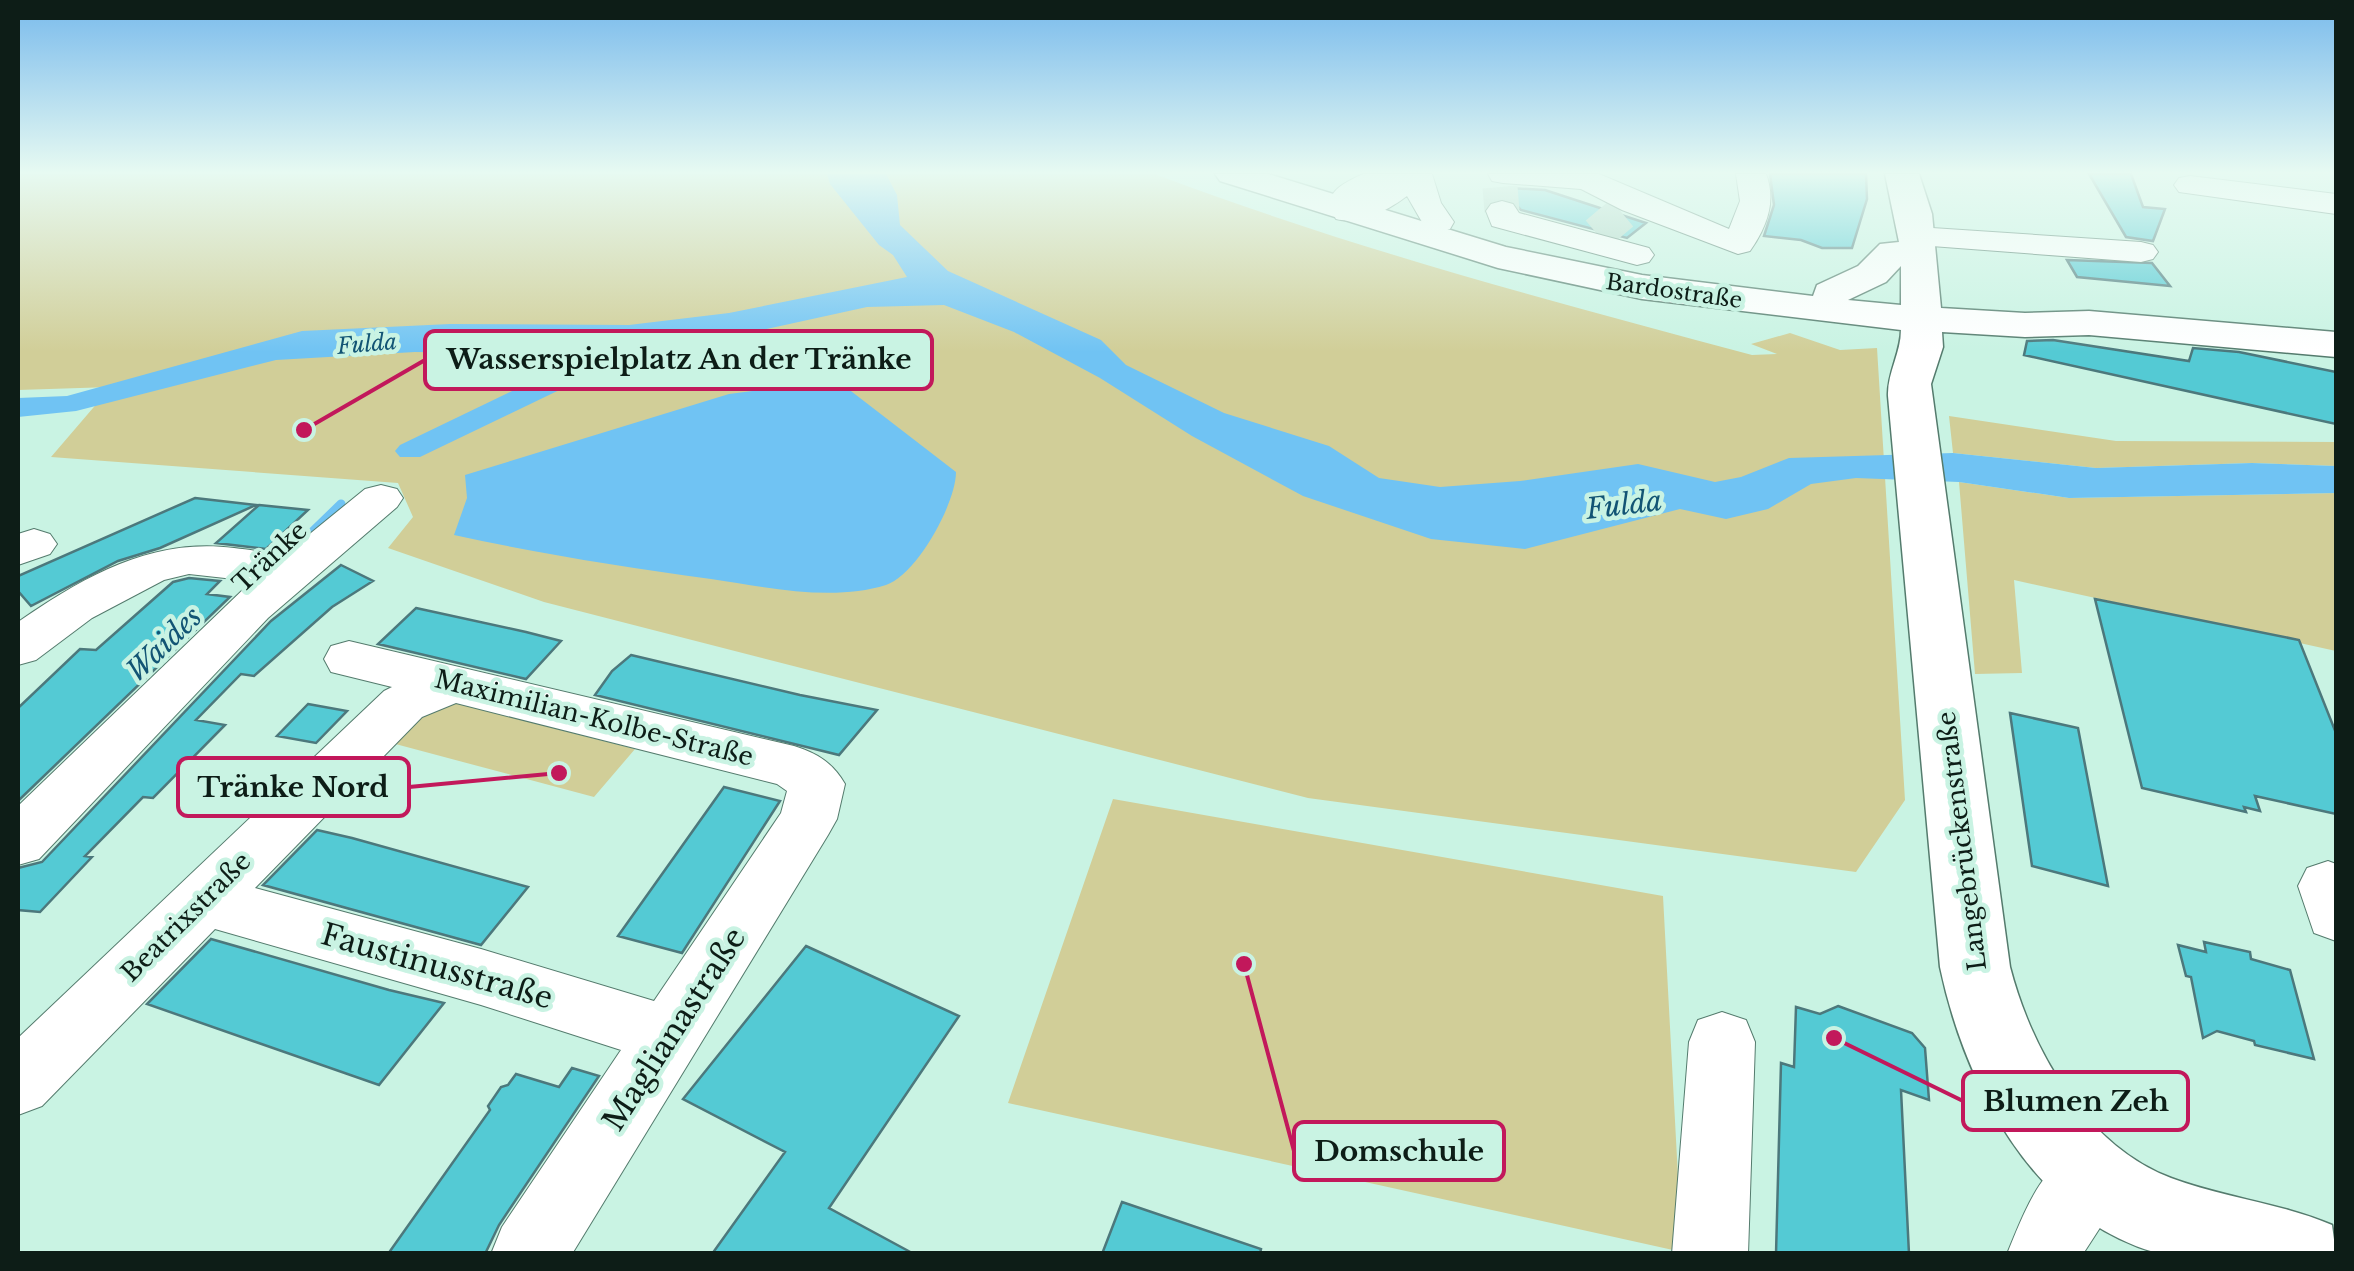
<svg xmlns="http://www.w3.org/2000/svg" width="2354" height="1271" viewBox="0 0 2354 1271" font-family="'Libre Baskerville',serif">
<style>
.green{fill:#d1ce98}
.water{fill:#70c3f3}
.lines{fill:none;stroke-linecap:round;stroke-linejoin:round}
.stream{stroke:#70c3f3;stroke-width:9}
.canal{fill:#70c3f3;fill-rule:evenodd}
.building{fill:#54cad4;stroke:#4c787c;stroke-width:2.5}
.minor-tunnel{stroke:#add3c4;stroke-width:35;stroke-dasharray:35 18;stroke-linecap:butt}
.minor-casing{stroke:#547b6d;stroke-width:2}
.major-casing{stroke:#547b6d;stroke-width:3}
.minor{fill:#fff;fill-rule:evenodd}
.major{fill:#fff;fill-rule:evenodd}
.labels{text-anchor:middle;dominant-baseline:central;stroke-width:9;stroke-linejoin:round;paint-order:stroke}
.far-street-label{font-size:22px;fill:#0d1d17;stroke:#c9f3e3}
.far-water-label{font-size:22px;font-style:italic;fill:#125474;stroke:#c9f3e3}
.street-label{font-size:25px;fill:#0d1d17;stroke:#c9f3e3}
.water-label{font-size:28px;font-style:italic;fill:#125474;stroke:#c9f3e3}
.near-street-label{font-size:30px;fill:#0d1d17;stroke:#c9f3e3}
.leader{fill:none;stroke:#c2185b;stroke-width:4}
.callout-dot{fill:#c2185b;stroke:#c9f3e3;stroke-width:4}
.callout{fill:#c9f3e3;stroke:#c2185b;stroke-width:4}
.callout-label{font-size:28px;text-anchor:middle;font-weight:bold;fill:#0d1d17}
</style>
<rect width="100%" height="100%" fill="#c9f3e3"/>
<path class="green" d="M18 174H1155C1350 248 1550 301 1752 355L1777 354 1751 344 1790 333 1840 350 1877 348 1905 800 1856 872 1308 798 544 602 388 548 413 517 398 483 51 457 111 387 18 390Z
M1949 416 2116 441 2336 442V466L2252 463 2096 468 1953 453Z
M1959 482 2069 498 2336 493V651L2014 580 2022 673 1975 674Z
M447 701 635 749 594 797 388 742 418 712Z
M1113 799 1663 896 1682 1252 1008 1103Z"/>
<path class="water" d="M827 174H886L897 195 900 225 948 271 1101 340 1126 365 1224 413 1329 446 1379 478 1440 487 1520 481 1638 464 1715 482 1741 477 1789 458 1953 453 2096 468 2252 463 2336 466V493L2069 498 1959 482 1856 478 1811 484 1768 509 1726 519 1680 509 1525 549 1431 539 1303 496 1192 436 1100 378 1014 332 944 305 867 307 621 361 586 349 567 353 501 349 486 353 415 352 276 360 76 411 18 417V398L67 396 302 331 450 324 629 325 729 313 907 277 893 255 879 245 830 184Z
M828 381 847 388 956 472C956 503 917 575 886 585 832 602 766 587 711 579 624 567 540 554 454 535L467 498 465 475 729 394Z"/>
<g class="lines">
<path class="stream" d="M306 538 341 504"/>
<path class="canal" d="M629 328 642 336 603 369 420 457H400L395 451 400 445 583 357 620 330Z"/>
</g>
<path class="building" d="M1770 174H1866L1867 199 1852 248H1822L1801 240 1764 236 1774 205Z
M2089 174H2131L2143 207 2165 209 2153 241 2126 237Z
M1510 188 1545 190 1646 223 1627 238 1521 210 1512 200Z
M2067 260 2152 263 2170 286 2077 277Z
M2053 340 2189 361 2193 348 2239 352 2336 372V424L2024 355 2027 341Z
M195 498 256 505 160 548 118 561 31 606 18 591V576Z
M259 505 308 510 266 549 216 543Z
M341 565 373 581 332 607 254 676 241 674 196 720 225 725 153 798 143 797 85 856 92 857 40 912 18 910V868L42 862 271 621Z
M189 578 220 581 207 594 230 597 18 801V708L80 649 96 650 173 582Z
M2095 599 2299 640 2336 733V814L2255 796 2260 811 2244 807 2246 812 2142 788Z
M416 608 526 632 561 641 526 679 378 644Z
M631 655 800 695 877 710 839 755 595 695 612 671Z
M308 704 347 711 316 743 277 736Z
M2010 713 2078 728 2108 886 2032 866Z
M724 787 780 801 682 953 618 936Z
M317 830 352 838 528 887 481 945 263 885Z
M211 939 389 990 444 1003 379 1085 147 1004Z
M2204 942 2250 952 2251 959 2290 970 2314 1059 2255 1045 2254 1041 2217 1031 2203 1038 2191 977 2186 976 2178 945 2206 952Z
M806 946 959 1016 829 1208 914 1254H712L785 1152 683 1099Z
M1838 1006 1912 1033 1925 1048 1929 1100 1901 1090 1909 1254H1776L1781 1063 1794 1067 1796 1007 1820 1014Z
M572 1068 599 1076 499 1225 485 1254H388L490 1110 488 1106 501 1087 508 1085 516 1074 559 1087Z
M1122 1202 1261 1249 1260 1254H1102Z"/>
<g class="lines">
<path class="minor-tunnel" d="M1500 187 1502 211
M1597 234 1622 213"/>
<g class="minor-casing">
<path id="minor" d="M1363 174H1432L1441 203 1454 222 1450 229H1426L1407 196C1387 211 1360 225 1336 219 1320 193 1342 184 1363 174Z
M1488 174H1599L1729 229 1740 201 1736 174H1766C1777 202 1766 228 1750 251L1738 254 1622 210 1581 189 1503 183 1492 181Z
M2190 176 2336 194V214L2179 192 2174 185 2179 178Z
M1502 201 1513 204 1519 213 1649 248 1654 255 1649 262 1637 265 1492 226 1486 211 1491 204Z
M1917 227 2141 242 2153 245 2158 252 2153 259 2141 262 1905 244 1900 237 1905 230Z
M381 485 397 489 403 498 397 507 268 618 39 859 18 865V806L252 581 189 574 164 580 92 618 36 660 18 665V622C83 577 152 537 234 548 249 550 266 551 279 559L365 489Z
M34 529 50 534 57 544 50 554 18 565V534Z
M349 641 794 746C817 753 833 763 845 784L837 819 828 835 572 1254H491L502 1227 621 1050 481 1005 215 929 42 1106 18 1115V1038L384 691 392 687 331 672 324 659 331 646ZM456 703 777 784 787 791 781 813 654 1001 481 949 255 888 422 717Z
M2328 861 2336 864V941L2314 933 2298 886 2307 868Z
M1722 1012 1746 1020 1755 1042 1748 1254H1672L1689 1042 1698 1020Z
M2090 1142 2116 1153 2126 1178 2116 1203 2083 1254H2007C2026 1208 2042 1162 2090 1142Z"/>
</g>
<g class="major-casing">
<path id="major" d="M1215 174H1268L1506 247 1642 275 1813 296 1817 285 1858 266 1880 244 1899 242 1885 174H1919L1932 214 1941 308 2025 313 2089 311 2336 332V357L2089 335 2025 337 1942 332 1943 347 1931 384 2010 967C2032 1051 2086 1146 2171 1178 2224 1198 2281 1203 2332 1225L2336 1254C2293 1254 2250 1254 2207 1254 2190 1254 2169 1257 2154 1252 2032 1216 1965 1084 1940 967L1888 396C1887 373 1901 353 1901 330L1642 299 1498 268 1220 181ZM1901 266V305L1848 300 1886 282Z"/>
</g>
<use href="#minor" class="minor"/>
<use href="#major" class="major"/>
</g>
<linearGradient id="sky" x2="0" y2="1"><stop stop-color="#78baec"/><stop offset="0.49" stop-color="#e7faf2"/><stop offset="1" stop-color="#e7faf2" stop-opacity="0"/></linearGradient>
<rect width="2354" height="352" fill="url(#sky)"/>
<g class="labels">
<g class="far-street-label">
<text transform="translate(1674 291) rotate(8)">Bardostraße</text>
</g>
<g class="far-water-label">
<text transform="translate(367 344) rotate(-5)">Fulda</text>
</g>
<g class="street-label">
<text transform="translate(270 557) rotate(-43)">Tränke</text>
<text transform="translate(594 718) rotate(14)">Maximilian-Kolbe-Straße</text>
<text transform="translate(1962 841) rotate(-97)">Langebrückenstraße</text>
<text transform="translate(186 917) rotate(-45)">Beatrixstraße</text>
</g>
<g class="water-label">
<text transform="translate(1624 505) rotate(-7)">Fulda</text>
<text transform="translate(164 644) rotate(-44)">Waides</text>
</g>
<g class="near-street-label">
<text transform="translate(437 966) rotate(16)">Faustinusstraße</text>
<text transform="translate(674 1029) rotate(-57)">Maglianastraße</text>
</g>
</g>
<path class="leader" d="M304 430L425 360M559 773L409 787M1834 1038L1963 1101M1244 964L1294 1151"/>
<g class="callout-dot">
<circle cx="304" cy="430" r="10"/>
<circle cx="559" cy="773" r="10"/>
<circle cx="1834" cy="1038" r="10"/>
<circle cx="1244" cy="964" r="10"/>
</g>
<g class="callout">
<rect x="425" y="331" width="507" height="58" rx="10"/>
<rect x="178" y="758" width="231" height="58" rx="10"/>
<rect x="1963" y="1072" width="225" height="58" rx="10"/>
<rect x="1294" y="1122" width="210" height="58" rx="10"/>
</g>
<g class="callout-label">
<text x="679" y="369">Wasserspielplatz An der Tränke</text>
<text x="293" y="797">Tränke Nord</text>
<text x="2076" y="1111">Blumen Zeh</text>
<text x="1399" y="1161">Domschule</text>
</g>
<rect width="2354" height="1271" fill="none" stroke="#0d1d17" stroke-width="40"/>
</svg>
